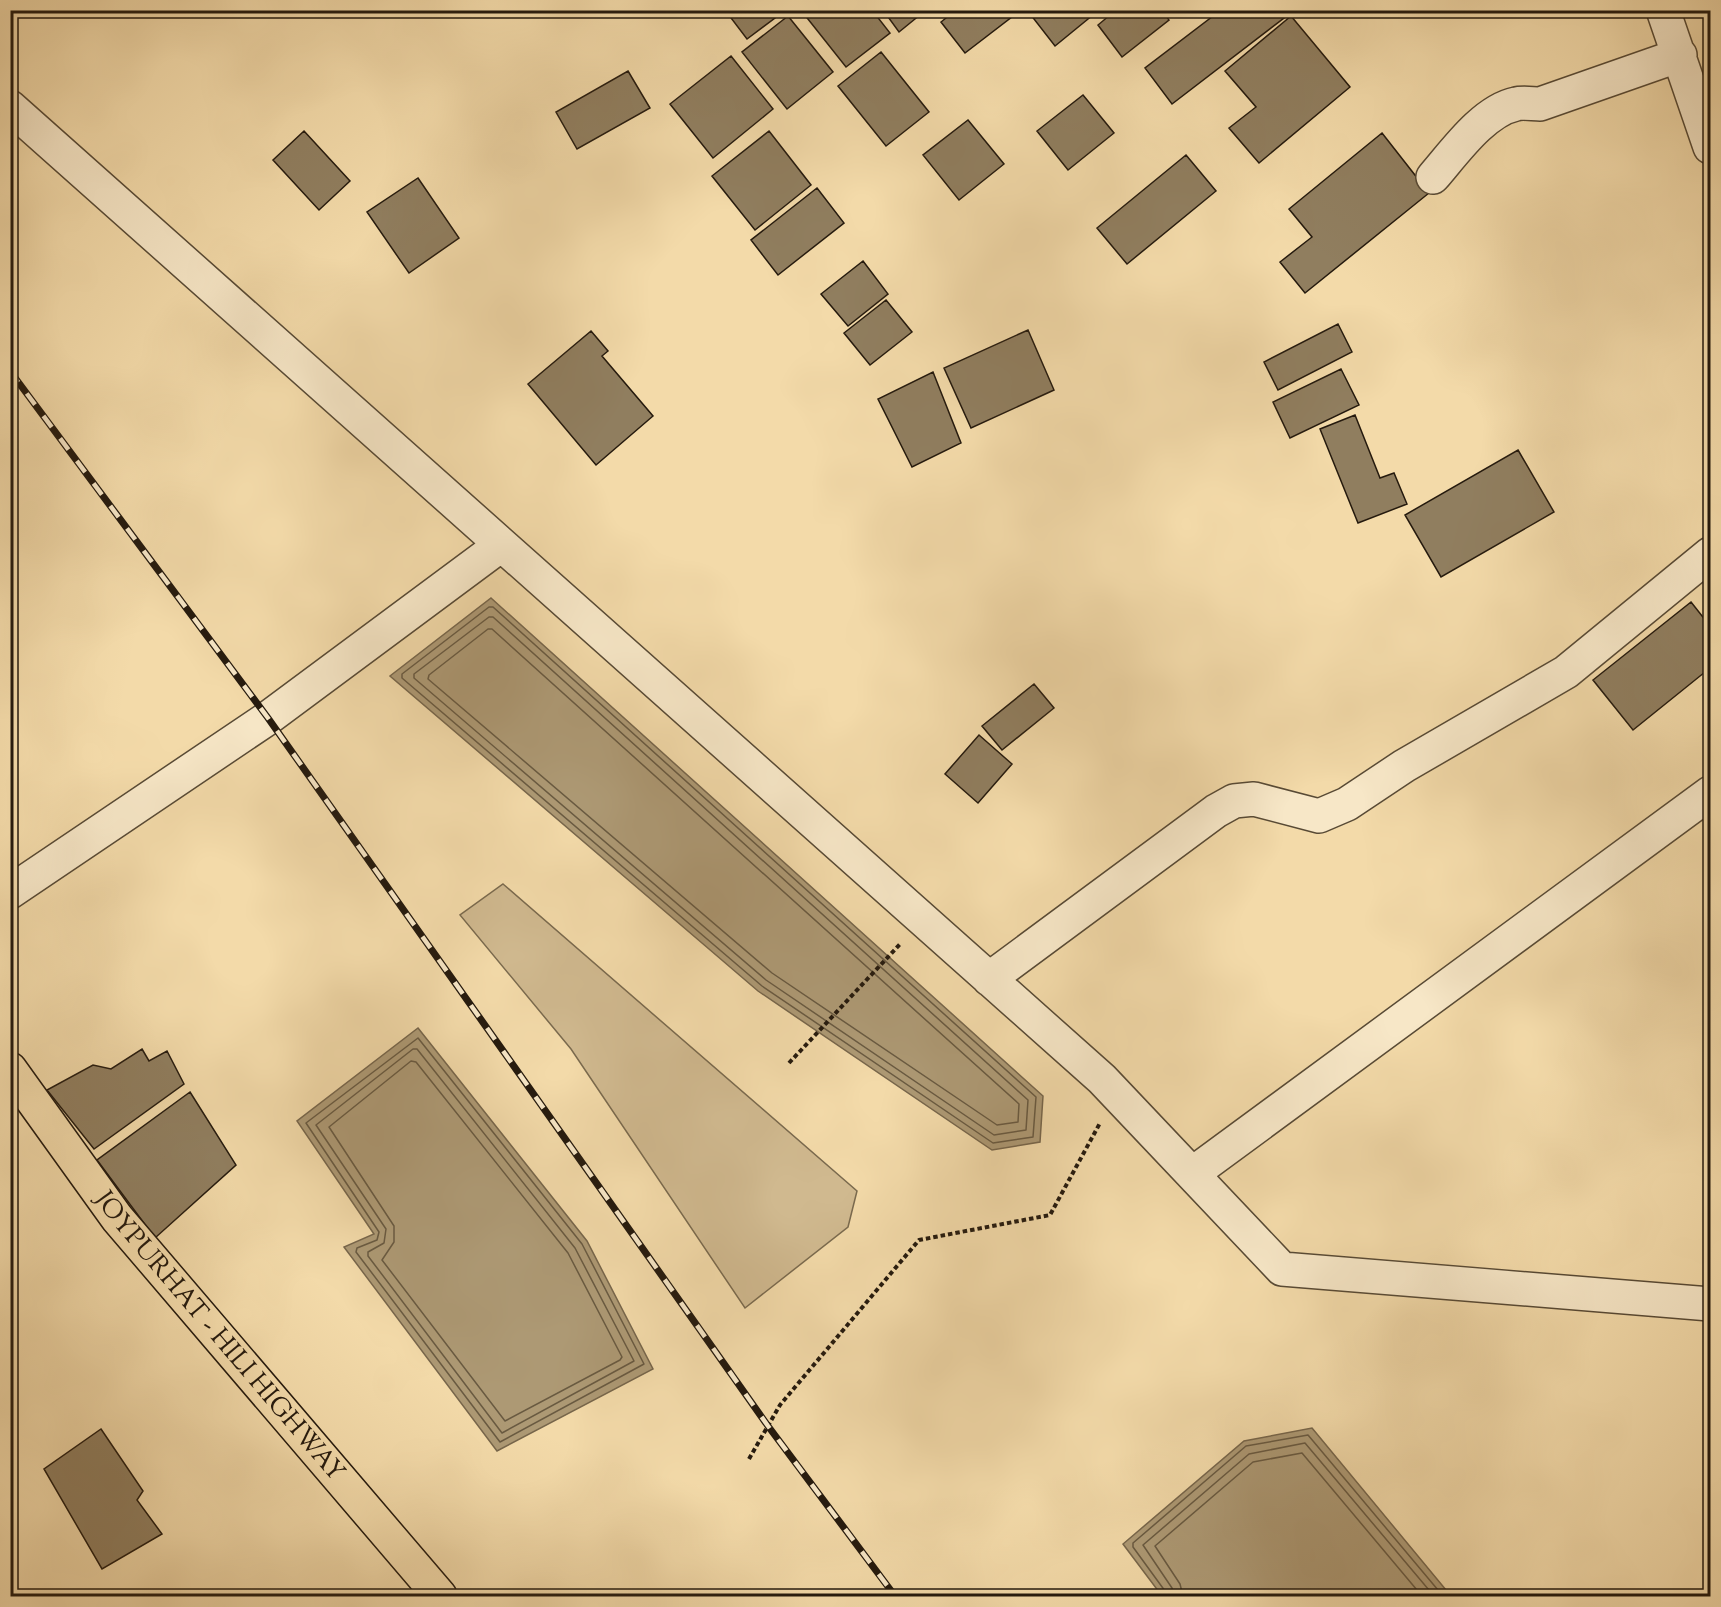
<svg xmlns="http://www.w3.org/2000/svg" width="1721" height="1607" viewBox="0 0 1721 1607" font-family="'Sorts Mill Goudy',serif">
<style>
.green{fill:#d0b98f;stroke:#7a6a4e;stroke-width:1.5}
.water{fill:#ad9974;stroke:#77664b;stroke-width:1.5}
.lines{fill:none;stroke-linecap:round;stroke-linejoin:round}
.shore{stroke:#695a41;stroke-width:1.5}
.building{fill:#907e5f;stroke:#251a0e;stroke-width:1.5}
.minor-casing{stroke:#584a35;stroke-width:36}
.major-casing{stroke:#251a0e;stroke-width:36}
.path{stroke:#251a0e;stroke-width:4;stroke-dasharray:4.5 3;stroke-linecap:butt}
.minor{stroke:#f7e7c7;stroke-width:33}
.major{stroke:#f3daa9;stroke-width:33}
.rail-casing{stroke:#251a0e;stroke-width:7}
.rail{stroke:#f7e7c7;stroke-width:4.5;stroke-dasharray:14;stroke-linecap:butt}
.labels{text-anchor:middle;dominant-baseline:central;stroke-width:5;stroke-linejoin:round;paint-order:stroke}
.street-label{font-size:26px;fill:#251a0e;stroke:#f7e7c7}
</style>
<rect width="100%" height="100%" fill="#f3daa9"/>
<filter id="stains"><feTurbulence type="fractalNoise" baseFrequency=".00333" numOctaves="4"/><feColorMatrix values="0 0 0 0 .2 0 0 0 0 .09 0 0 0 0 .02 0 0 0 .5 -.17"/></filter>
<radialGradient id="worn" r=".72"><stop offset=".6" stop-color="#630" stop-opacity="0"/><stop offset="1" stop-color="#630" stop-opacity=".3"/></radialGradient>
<path class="green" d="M503 884 857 1191 848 1227 745 1308 571 1049 460 915Z"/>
<path class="water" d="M491 598 1043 1096 1040 1142 992 1150 758 991 390 676Z
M418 1028 587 1241 653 1369 497 1451 344 1247 374 1234 297 1121Z
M1312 1428 1451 1596H1162L1123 1544 1244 1441Z"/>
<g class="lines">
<path class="shore" d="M489 607H493L1036 1097 1033 1137 993 1143 762 986 402 678V674Z
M489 617H493L1028 1100 1026 1130 994 1135 766 980 414 678V674Z
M488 629H492L1019 1104 1018 1122 997 1125 772 973 428 679 429 675Z
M418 1038 582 1244 644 1364 500 1442 356 1252 357 1248 377 1240 379 1232 306 1123Z
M413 1049H417L575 1248 634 1361 502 1433 368 1256V1252L384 1243 386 1229 316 1125Z
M411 1061 416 1062 568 1253 622 1357 620 1360 505 1421 382 1260 394 1242V1226L329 1127Z
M1166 1596 1165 1591 1133 1547V1543L1246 1446 1308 1435 1443 1596
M1174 1596 1172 1588 1143 1545 1249 1454 1305 1443 1434 1596
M1183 1596 1180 1584 1155 1546 1253 1462 1302 1453 1422 1596"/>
</g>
<path class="building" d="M725 10H776L779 15 747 39Z
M808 10H872L890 33 846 67 804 14Z
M883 10H926L899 32Z
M956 10H1015L1017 13 965 53 941 22Z
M1027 10H1099L1055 46Z
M1116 10H1162L1169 20 1122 57 1098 25Z
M1221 10H1278L1284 18 1172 104 1145 68Z
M788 16 833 72 787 109 742 52Z
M1291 16 1350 87 1259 163 1229 128 1256 107 1225 71Z
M881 52 929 112 886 146 838 86Z
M731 56 773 109 713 158 670 104Z
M628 71 650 108 577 149 556 112Z
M1083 95 1114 133 1068 170 1037 131Z
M968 120 1004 164 959 200 923 155Z
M304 131 350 181 319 210 273 160Z
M769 131 811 185 755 230 712 176Z
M1382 133 1429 193 1305 293 1280 262 1312 237 1289 209Z
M1186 155 1216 191 1127 264 1097 228Z
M418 178 459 238 409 273 367 212Z
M817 188 844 223 778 275 751 240Z
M863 261 888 294 848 326 821 294Z
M886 300 912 332 870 365 844 333Z
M1338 324 1352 352 1278 390 1264 362Z
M1028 330 1054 390 971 428 944 368Z
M591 331 608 351 602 356 653 416 596 465 528 384Z
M1341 369 1359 405 1290 438 1273 402Z
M933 372 961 443 912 467 878 399Z
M1355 415 1380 478 1394 473 1407 504 1358 523 1320 429Z
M1518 450 1554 512 1441 577 1405 515Z
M1691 602 1710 626V668L1633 730 1593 680Z
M1034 684 1054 708 1002 750 982 726Z
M979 735 1012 764 978 803 945 774Z
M142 1049 149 1061 167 1051 184 1084 94 1149 47 1090 93 1065 111 1069Z
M190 1092 236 1165 155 1238 97 1160Z
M101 1429 143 1491 137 1500 162 1534 102 1569 44 1469Z"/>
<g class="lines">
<g class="minor-casing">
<path id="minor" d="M1663 10 1710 147
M10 107 1102 1079 1282 1269 1710 1304
M1433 177C1454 153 1483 111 1516 104 1523 102 1533 104 1540 104L1680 55
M10 892 268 718 501 545
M989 979 1216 811 1234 801 1254 799 1319 816 1347 804 1404 766 1566 672 1710 554
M1192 1174 1710 793"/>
</g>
<g class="major-casing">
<g id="major">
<path id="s1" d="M10 1069 117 1218 440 1596"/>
</g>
</g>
<path class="path" d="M789 1063 901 943
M749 1459 780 1405 919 1240 1050 1215 1100 1123"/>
<use href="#minor" class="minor"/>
<use href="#major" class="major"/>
<g class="rail-casing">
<path id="rail" d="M10 371 268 718 768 1426 895 1596"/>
</g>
<use href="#rail" class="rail"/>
</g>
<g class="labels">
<g class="street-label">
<text stroke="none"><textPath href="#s1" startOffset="340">JOYPURHAT - HILI HIGHWAY</textPath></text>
</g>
</g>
<rect width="1721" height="1607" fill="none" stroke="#f3daa9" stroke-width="36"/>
<rect x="12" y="12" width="1697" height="1583" fill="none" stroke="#251a0e" stroke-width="3"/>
<rect x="18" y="18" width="1685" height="1571" fill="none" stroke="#251a0e" stroke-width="1.5"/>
<rect width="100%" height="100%" filter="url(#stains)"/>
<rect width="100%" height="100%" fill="url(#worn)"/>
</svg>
